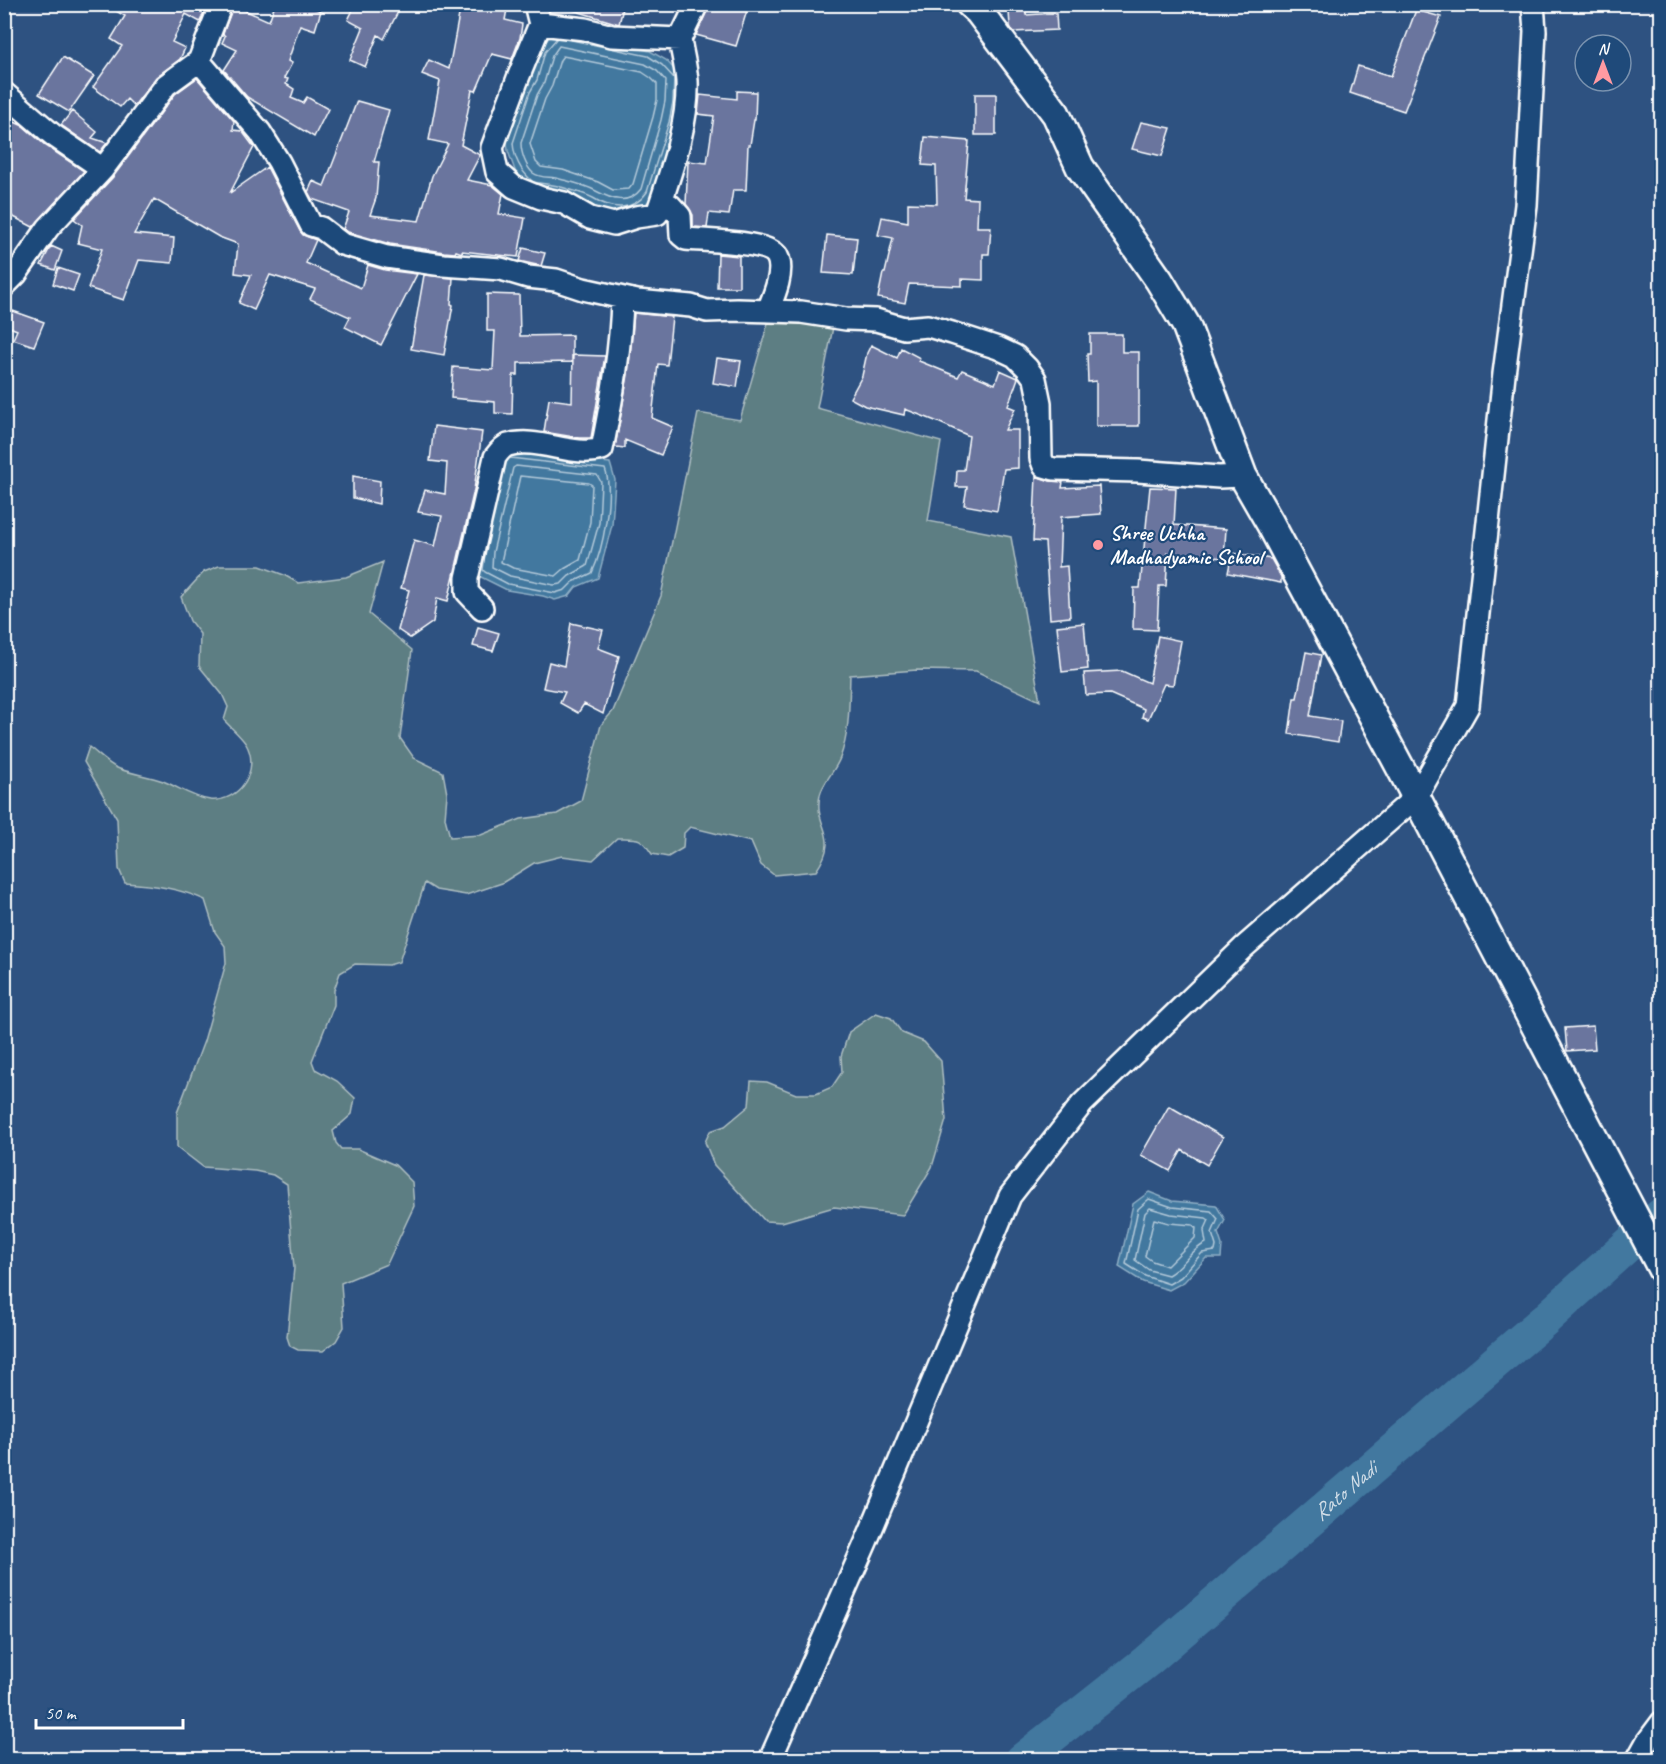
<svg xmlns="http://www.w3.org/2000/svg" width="1666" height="1764" viewBox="0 0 1666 1764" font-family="Caveat,sans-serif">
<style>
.green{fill:#5d7e83;stroke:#aebec1;stroke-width:1.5}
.water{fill:#42789f;stroke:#8eaec5;stroke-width:1.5}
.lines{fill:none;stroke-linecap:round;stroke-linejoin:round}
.shore{stroke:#b3c9d9;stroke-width:1.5}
.river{stroke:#42789f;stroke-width:34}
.building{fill:#6b749e;stroke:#fff;stroke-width:1.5}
.minor-casing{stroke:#fff;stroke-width:26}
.major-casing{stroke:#fff;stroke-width:32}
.minor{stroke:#1f4a7a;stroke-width:21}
.major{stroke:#1f4a7a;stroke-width:27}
.poi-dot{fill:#ff9aa2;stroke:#1f4a7a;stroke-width:2}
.labels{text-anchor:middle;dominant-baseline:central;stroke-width:4.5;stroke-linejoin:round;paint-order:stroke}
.poi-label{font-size:21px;font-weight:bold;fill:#fff;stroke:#1f4a7a;text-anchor:start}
.water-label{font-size:22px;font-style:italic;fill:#d0dde7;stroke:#1f4a7a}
</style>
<rect width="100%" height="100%" fill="#2e5281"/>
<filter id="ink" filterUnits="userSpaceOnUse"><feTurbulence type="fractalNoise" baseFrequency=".0167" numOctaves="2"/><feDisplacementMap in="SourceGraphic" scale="12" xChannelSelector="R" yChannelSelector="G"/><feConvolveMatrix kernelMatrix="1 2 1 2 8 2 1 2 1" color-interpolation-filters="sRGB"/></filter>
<g filter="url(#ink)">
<path class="green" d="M770 316 833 327 817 408 941 442 928 521 1011 537 1040 701 976 671 917 670 850 675C849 703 850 732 840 758 835 771 823 782 820 795 813 828 842 834 816 871L774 875 761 865 751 842 690 827 684 833 683 848 668 857 652 854C640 836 639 838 617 838L593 860 562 856 534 863 502 883 466 895 436 890 425 883 399 962 389 965 355 964 340 973 334 990V1005L312 1061 315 1069 337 1081 355 1098 352 1114 333 1131 336 1143 341 1149H358L395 1165 412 1182 414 1206 387 1264 341 1283 344 1327 336 1341 323 1351 298 1350 290 1346 287 1337 294 1268 287 1184 273 1175 255 1171 203 1167 177 1147V1113L204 1041 226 963 225 946 215 932 205 900C179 888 153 885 125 883L119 869 117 819 84 762 89 747C97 753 106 762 115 767 129 774 148 775 163 781 178 787 193 798 210 800 239 803 261 770 246 744 240 735 231 728 224 720L228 707 222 694 199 666 200 634 190 621 181 597 204 572 219 566H260L284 575 298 583 346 577 383 562 369 614 412 650 400 738 414 758 443 772 447 794 445 818 450 837 481 835 521 819 557 814 581 801 601 725 613 711 661 596 698 413 740 420Z
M876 1013 891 1018 902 1033 924 1042 941 1061 946 1120 932 1167 903 1215 834 1207 782 1222 765 1221 714 1165 705 1142 710 1131 725 1126 749 1106 751 1081 767 1082 796 1094H816L832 1087 842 1072 841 1056 849 1032Z"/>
<path class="water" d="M554 31 650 51 666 60 680 76 674 124 653 196 643 207 634 212 611 213 595 207 589 203 556 192 529 187 517 176 508 151 507 142 525 89 531 78 540 49Z
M504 451 610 463 615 480 612 525 598 578 576 587 569 596 555 600 543 596 507 590 477 575Z
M1149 1192 1172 1201 1216 1205 1225 1220 1218 1233 1222 1245 1221 1258H1206L1184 1282 1169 1290 1143 1282 1119 1267 1133 1204Z"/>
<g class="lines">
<path class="shore" d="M559 46 645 64 657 71 666 81 665 101 661 120 641 189C628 206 611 199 596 191 585 185 571 182 560 179 551 176 541 179 533 173 526 167 521 153 521 143L537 95 544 83 552 56Z
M563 56 642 72 651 78 657 84V100L653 117 633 184 629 189 613 190 598 182 563 170 541 167 536 162 530 144 545 99 552 86 560 60Z
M532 181C521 171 514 158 513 143L530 92 537 80 545 52 557 38
M533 182C542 184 552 184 561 187 571 190 584 193 593 198 612 210 633 212 647 192L669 122 673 102 674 78 662 65 648 56 562 38
M516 466 597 475 601 482 599 523 587 566 569 576 561 584 554 585 510 576 492 567 493 552 513 468Z
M520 476 589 483 592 485 590 522 580 560 564 569 556 576 513 568 501 562Z
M485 553 483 570 485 572 508 584 555 593 565 590 573 582 592 573C603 550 614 493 605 469L510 458
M1149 1199 1172 1207 1211 1211 1218 1219 1212 1233 1216 1246 1215 1251 1202 1253 1181 1277 1169 1284 1145 1276 1126 1264 1138 1209Z
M1150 1208 1171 1214 1206 1218 1209 1220 1204 1231 1206 1243C1190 1250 1183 1267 1168 1275L1149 1270 1135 1260 1145 1213Z
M1154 1219 1169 1223 1193 1225 1196 1228 1195 1238 1167 1266 1152 1261 1145 1256Z"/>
<path class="river" id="s1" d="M1022 1760 1147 1661 1547 1318 1662 1214"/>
</g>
<path class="building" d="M104 4H207L200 22 186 14 172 42 185 48 180 59 156 77 134 106 127 99 120 107 93 87 122 46 111 39 125 16Z
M275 4H302L321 11 315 30 300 25 288 61 292 63 284 78 288 79 286 84 294 89 291 98 303 103 307 97 328 109 314 137 247 97 224 70 237 50 222 43 225 36 223 34 233 5 269 21Z
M356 4H402L384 39 378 35 365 67 350 60 363 28 348 20Z
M461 4H508L505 20 522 24 520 38 512 59 492 54 476 91 472 90 461 145 480 155 467 180 492 185 503 194 499 214 525 218 518 257 462 251V253L456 251 455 253 444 252 390 244 348 232 343 229 349 212 312 199 308 192 313 181 324 186 357 101 389 110 374 162H379L376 198 370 215 419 221 432 176 448 144 429 140 440 81 422 74 429 60 449 69Z
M567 4H624L619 24 566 8Z
M710 4H749L736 46 696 35Z
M1416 10 1441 17 1404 111 1350 93 1358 66 1391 76Z
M1026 11V15L1056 13 1057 30 1013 32 1010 26 1009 12Z
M63 57 94 76 69 112 39 94Z
M197 78 234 121 233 130 242 131 254 147 230 193 267 167 300 231 303 235 316 240 306 263 361 288 368 265 385 270 417 274 381 345 345 327 350 317 310 299 315 289 270 275 254 310 239 303 251 275 235 273 238 244 219 237 154 199 134 234 174 238 172 263 139 260 124 300 88 288 102 249 78 243 82 225 74 219 113 177 175 94Z
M737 91 756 92 755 120H754L750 145H748L746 190H733L729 215 709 213 707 228 693 227V215L686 204 688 161 707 163 714 116 698 114 700 95 737 99Z
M975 94H996V135H975Z
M72 111 97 132 92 138 107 143 100 152 61 125Z
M4 117 23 126 46 146 84 171 33 227 4 212Z
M1141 122 1171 128 1162 156 1132 149Z
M925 137 969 141 964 198 978 199 977 227H991L989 254H983V280L962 279V286L909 284 905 303 878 298 883 273H885L893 238 878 235 882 217 908 222V203L937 204 936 166 922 165Z
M827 235 857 238 853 275 823 273Z
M51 246 62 251 55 270 41 265Z
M523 248 545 253 541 266 519 261Z
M718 254 739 256V287H717Z
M58 268 79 275 73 291 53 284Z
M424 275 453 278 451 304 453 305 444 355 411 349Z
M487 294 519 295 520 336 572 335V362L518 363V375H513L512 414 495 413V402L451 398 453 367 493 370 495 331H487Z
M13 311 44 322 34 346 13 339 17 330 7 326Z
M634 313 672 317 667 365 658 364 652 418 673 427 661 455 625 440V448L615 447 628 375Z
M1090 334H1122V352H1139V426H1096V381L1088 382 1087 354H1090Z
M871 345 897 358 901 348 920 358 919 361 958 377 962 370 995 384 1000 370 1018 378 1008 406 1015 409 1005 430H1018V468L1004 469 997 511 964 505 967 487H956L957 470H964L969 436 938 422 905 409 904 415 865 406 850 398 862 376 867 353Z
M573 355 605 356 591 438H580L544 432 549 399 572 402Z
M717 358 741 361 737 387 713 383Z
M434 426 482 432 474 490 448 601 437 598 433 622 410 638 398 630 409 590 401 588 414 540 435 546 442 516 418 512 425 490 445 494 447 463 430 461Z
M353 476 380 481 379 504 353 498Z
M1036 476 1050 481 1063 482 1062 488 1099 486 1101 514 1061 517 1059 567 1067 566 1070 617 1050 619 1045 542 1033 541Z
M1150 487 1176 488 1174 525 1226 529 1224 558 1168 553 1166 586H1159L1157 630 1133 629 1134 588H1140Z
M1232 553 1271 559 1281 577V583L1228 573Z
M571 623 603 630 598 648 619 656 603 714 584 704 578 713 560 703 565 692 543 688 549 662 564 666Z
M1084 623 1088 669 1062 672 1057 626Z
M478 627 499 633 493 651 473 646Z
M1158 636 1181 641 1173 685 1164 684 1148 719 1142 717 1144 709 1110 694 1086 695 1084 673 1122 671 1149 683Z
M1306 652 1321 655 1310 716 1341 721 1338 742 1289 734 1294 698H1297Z
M1593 1026 1595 1049 1567 1051 1565 1028Z
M1169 1106 1223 1137 1207 1165 1182 1150 1170 1171 1141 1155Z"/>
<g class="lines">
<g class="minor-casing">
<path id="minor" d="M535 4 540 24 585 29 612 36 680 39 697 4
M540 24 518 78 492 148 497 172 514 187 541 198 564 203 590 218 614 224 636 217 657 214C670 174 689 123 687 81 686 67 682 53 680 39
M199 61 260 132 279 162 311 225 321 228 342 244 387 257 443 265 501 269 528 277 556 280 583 289 637 301 691 306 707 311 737 310 801 312 846 319 876 320 904 328 928 326 952 333 998 348 1015 356 1027 368 1035 379 1040 403 1041 458 1044 466 1054 469 1138 471 1219 477 1243 476
M4 93 53 135 103 169
M661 203 670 205 680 216 681 235 686 239C705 241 768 241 777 256 785 270 774 296 768 310
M4 286 16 274 48 228 103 169 166 85 199 61 221 4
M482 608 467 592V578L495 457C498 453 502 447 508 445 537 436 573 458 602 449 612 399 621 348 622 298
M770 1760 866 1542 1010 1196 1082 1104 1243 948 1416 797 1468 706 1504 374 1526 205 1535 31 1533 4
M1637 1760 1647 1742 1662 1722"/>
</g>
<g class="major-casing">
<path id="major" d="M970 4 979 12 1056 114 1080 167 1159 280 1186 325 1243 476 1270 523 1416 797 1662 1269"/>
</g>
<use href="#minor" class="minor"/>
<use href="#major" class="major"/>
</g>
</g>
<circle class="poi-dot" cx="1098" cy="545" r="6"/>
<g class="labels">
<g class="poi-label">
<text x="1110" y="533">Shree Uchha<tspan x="1110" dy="24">Madhadyamic School</tspan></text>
</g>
<g class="water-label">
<text stroke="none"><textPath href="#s1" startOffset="420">Rato Nadi</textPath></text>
</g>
</g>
<rect width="1666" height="1764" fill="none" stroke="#1f4a7a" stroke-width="24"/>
<rect x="12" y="12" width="1642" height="1740" fill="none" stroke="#fff" stroke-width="2" filter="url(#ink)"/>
<g transform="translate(1603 63)"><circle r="28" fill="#1f4a7a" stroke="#7992af" stroke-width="1.5"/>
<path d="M0-4.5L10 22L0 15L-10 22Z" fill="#ff9aa2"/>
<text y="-9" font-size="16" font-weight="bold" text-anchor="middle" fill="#ffffff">N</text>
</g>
<path d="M36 1719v9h147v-9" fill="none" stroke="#ffffff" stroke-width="3"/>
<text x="45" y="1719" font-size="18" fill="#ffffff" stroke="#1f4a7a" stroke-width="4.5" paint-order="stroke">50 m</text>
</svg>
